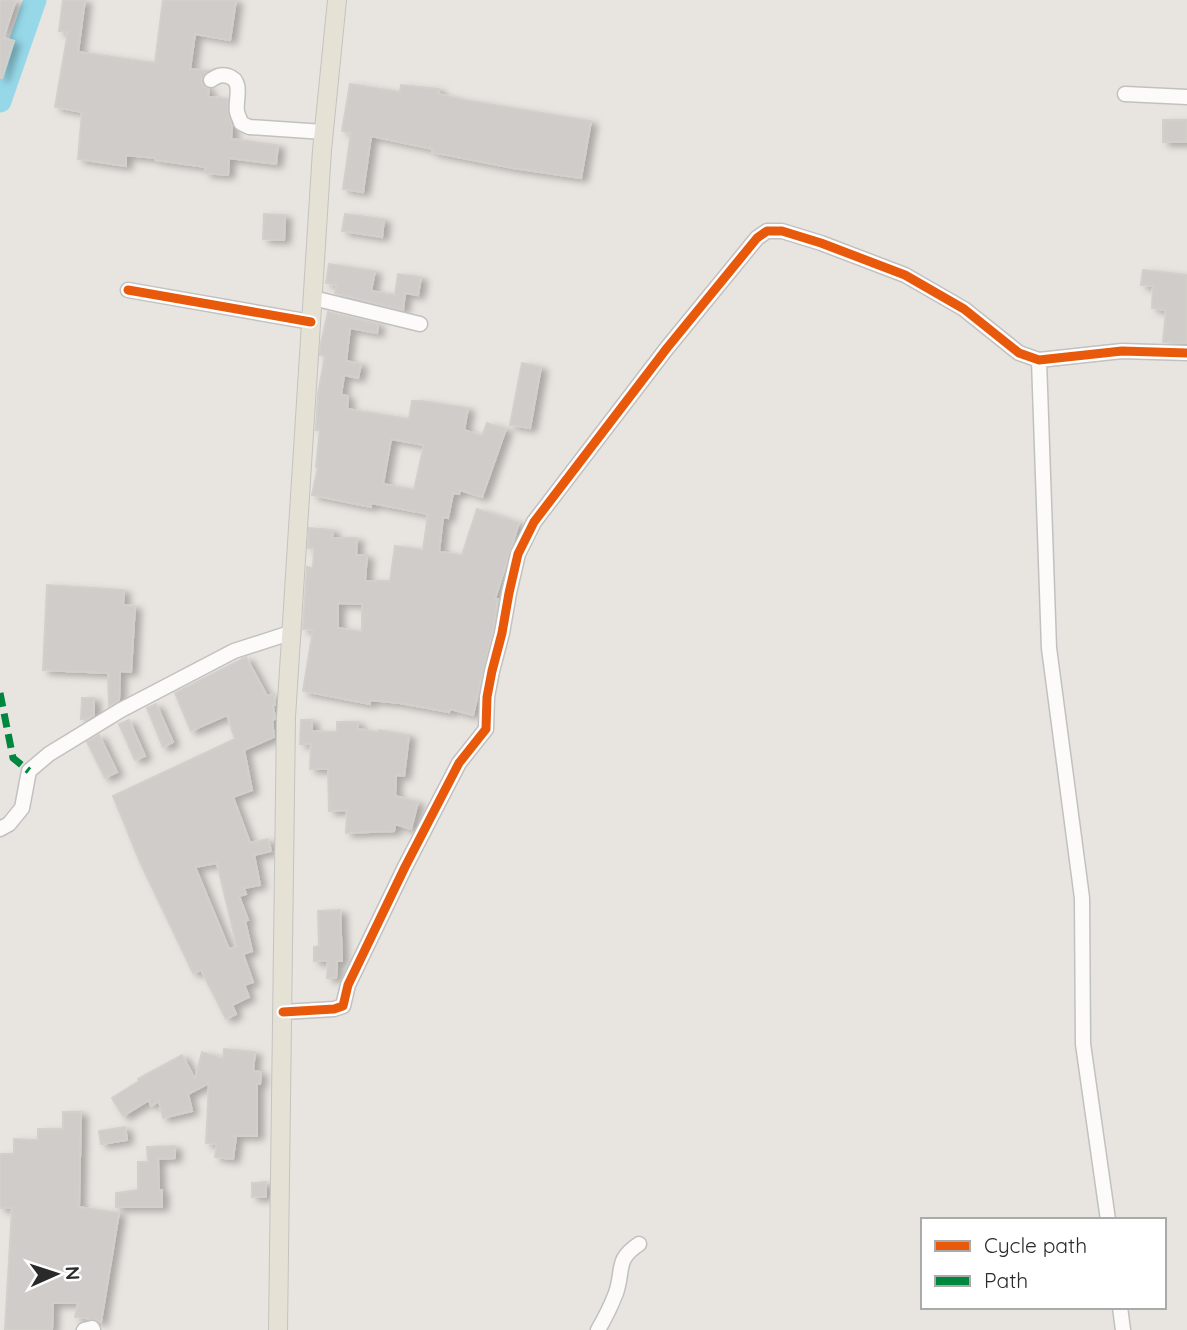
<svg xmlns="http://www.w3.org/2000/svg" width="1187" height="1330" viewBox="0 0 1187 1330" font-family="Quicksand,sans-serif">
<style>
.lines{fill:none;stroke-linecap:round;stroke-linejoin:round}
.river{stroke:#96d8e8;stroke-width:23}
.building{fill:#cfccc9;stroke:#d3d0cc;stroke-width:2;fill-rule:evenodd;filter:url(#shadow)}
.minor-casing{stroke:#c2c1c1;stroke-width:17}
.major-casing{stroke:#c4c3c1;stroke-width:20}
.minor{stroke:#fcfbfa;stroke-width:14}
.major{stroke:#e5e1d4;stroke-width:18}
.quiet{stroke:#00873e;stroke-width:7;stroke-dasharray:14 7;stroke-linecap:butt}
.cycleway-casing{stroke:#fff;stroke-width:13}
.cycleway{stroke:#e8590c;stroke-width:9}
</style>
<defs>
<filter id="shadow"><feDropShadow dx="6" dy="3.5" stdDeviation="3.5" flood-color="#0004"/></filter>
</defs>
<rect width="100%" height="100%" fill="#e8e4e0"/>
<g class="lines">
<path class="river" d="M0 101 35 0"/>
</g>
<path class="building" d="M0 0H16L3 38 14 41 2 78H0Z
M63 0H85L78 52 155 63 163 0H236L230 40 195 34 190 69 208 71 201 80 203 86 209 89 208 97 228 99V114L232 127 231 139 278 145 276 164 229 158 228 175 205 173 206 167 155 160V158L126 155V166L78 159 82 112 55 107 68 32 59 31Z
M350 84 400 92 401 85 439 89 438 94 464 100 591 121 581 178 513 168 432 152 433 149 371 136 363 192 343 189 351 133 342 131Z
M1163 120H1187V142H1163Z
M264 214 285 215 284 240 263 239Z
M345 214 384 219 382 237 342 231Z
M329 264 375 271 371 291 395 295 398 274 421 277 418 295 405 293 403 310 335 293 337 285 326 283Z
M1143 270 1187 275V343L1163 342 1166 310 1152 308 1153 286 1141 285Z
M328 312 378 324 377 333 350 328 346 361 361 364 358 378 344 375 341 395 348 396 347 409 409 419 412 401H422L468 408 464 430 482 436 487 423 506 429 482 497 460 490 459 494 453 493 448 518 443 517 439 552 462 555 477 509 519 523 495 599H498L493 631 473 715 450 709 449 712 400 703 370 700V704L303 691 313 630 303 629 307 567 313 568 314 548H308L309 528 333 530 332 538H357L356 555H367L365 581H390L395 546 423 550 428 514 371 503V507L312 495 318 467H316L320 430H316L318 394 325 356 320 355 321 343ZM391 439 424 445 414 490 383 484ZM338 603 362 604V632L338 628Z
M522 363 541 367 530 428 510 425Z
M47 585 124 590 123 605 135 606 131 672 120 671 119 700 109 706 108 673 43 670Z
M246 657 267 696 274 694 275 705H273L275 719 272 720 274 737 244 750 252 790 233 797 250 843 268 839 271 851 254 855 260 885 244 888 246 894 239 896 248 920 245 921 252 951 243 954 253 982 244 985 249 997 232 1005 236 1014 226 1019 201 970 193 973 140 862 113 796 235 739 227 715 191 731 175 693ZM217 863 237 947 229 949 195 867Z
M82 698H94V715L87 719H81Z
M156 704 173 742 163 747 147 708Z
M129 720 145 756 135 760 119 724Z
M301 720H312V731L337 732V722H358V729L378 732 379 730 409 735 404 776 396 775 395 796 418 802 411 829 395 824 394 831 346 833 347 810 329 811 328 769H310L311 744H300Z
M99 735 117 772 105 778 87 742Z
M340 910 342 961H337L336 978H327L328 961H314V947L319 946 318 911Z
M224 1049 255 1052 253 1071 261 1072 260 1084H257V1136H236L233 1159 215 1157 217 1144 206 1143 209 1083 188 1094 192 1111 163 1118 159 1101 151 1106 149 1100 123 1116 112 1098 139 1081 138 1079 182 1055 195 1079 202 1052 223 1059Z
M63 1112H81L79 1207 119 1213 101 1322 93 1319 75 1317 78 1303H53L52 1330H5L12 1208H0V1154H14V1139L38 1140V1129H63Z
M125 1127 127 1140 101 1144 99 1131Z
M175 1146V1158L158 1159 159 1190H162V1207H116V1193L138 1190V1162H148L147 1147Z
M266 1182V1197H252V1183Z"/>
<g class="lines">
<g class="minor-casing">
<path id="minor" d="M211 80C217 76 221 74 228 76 244 81 235 99 237 112 238 116 240 119 241 123L249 127 324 132
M1125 94 1187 97
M128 290 311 322
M313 298 420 324
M1039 360 1049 648 1082 898 1083 1044 1108 1220
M0 829 9 824 22 808 29 771 49 754 121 710 234 651 293 632
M283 1012 334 1009 343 1006 348 985 405 867 459 763 486 729 487 697 492 671 502 633 509 593 518 554 534 522 667 348 757 238 767 231H782L821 243 905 275 964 309 1019 353 1039 360 1122 351 1187 353
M1120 1307 1123 1330
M84 1330 92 1328 93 1330
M598 1330C605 1318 611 1306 616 1293 624 1269 615 1260 639 1244"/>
</g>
<g class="major-casing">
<path id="major" d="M278 1330 286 717 322 150 337 0"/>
</g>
<use href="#minor" class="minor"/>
<use href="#major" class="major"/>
<path class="quiet" d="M0 693 13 758 29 771"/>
<g class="cycleway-casing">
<path id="cycleway" d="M128 290 311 322
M283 1012 334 1009 343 1006 348 985 405 867 459 763 486 729 487 697 492 671 502 633 509 593 518 554 534 522 667 348 757 238 767 231H782L821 243 905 275 964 309 1019 353 1039 360 1122 351 1187 353"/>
</g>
<use href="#cycleway" class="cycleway"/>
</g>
<rect x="921" y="1218" width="245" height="91" fill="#ffffff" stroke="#aaaaaa" stroke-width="2"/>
<rect x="935" y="1241" width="35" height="10" fill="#e8590c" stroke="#aaaaaa" stroke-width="2"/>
<text x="984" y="1253" font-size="21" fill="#2a2a2a">Cycle path</text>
<rect x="935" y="1276" width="35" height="10" fill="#00873e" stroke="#aaaaaa" stroke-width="2"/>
<text x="984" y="1288" font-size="21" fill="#2a2a2a">Path</text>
<g transform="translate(56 1274) rotate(87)" stroke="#ffffff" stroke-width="5" paint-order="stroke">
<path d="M0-5L12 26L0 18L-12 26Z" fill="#2a2a2a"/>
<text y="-10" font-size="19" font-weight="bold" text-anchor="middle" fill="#2a2a2a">N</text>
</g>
</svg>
